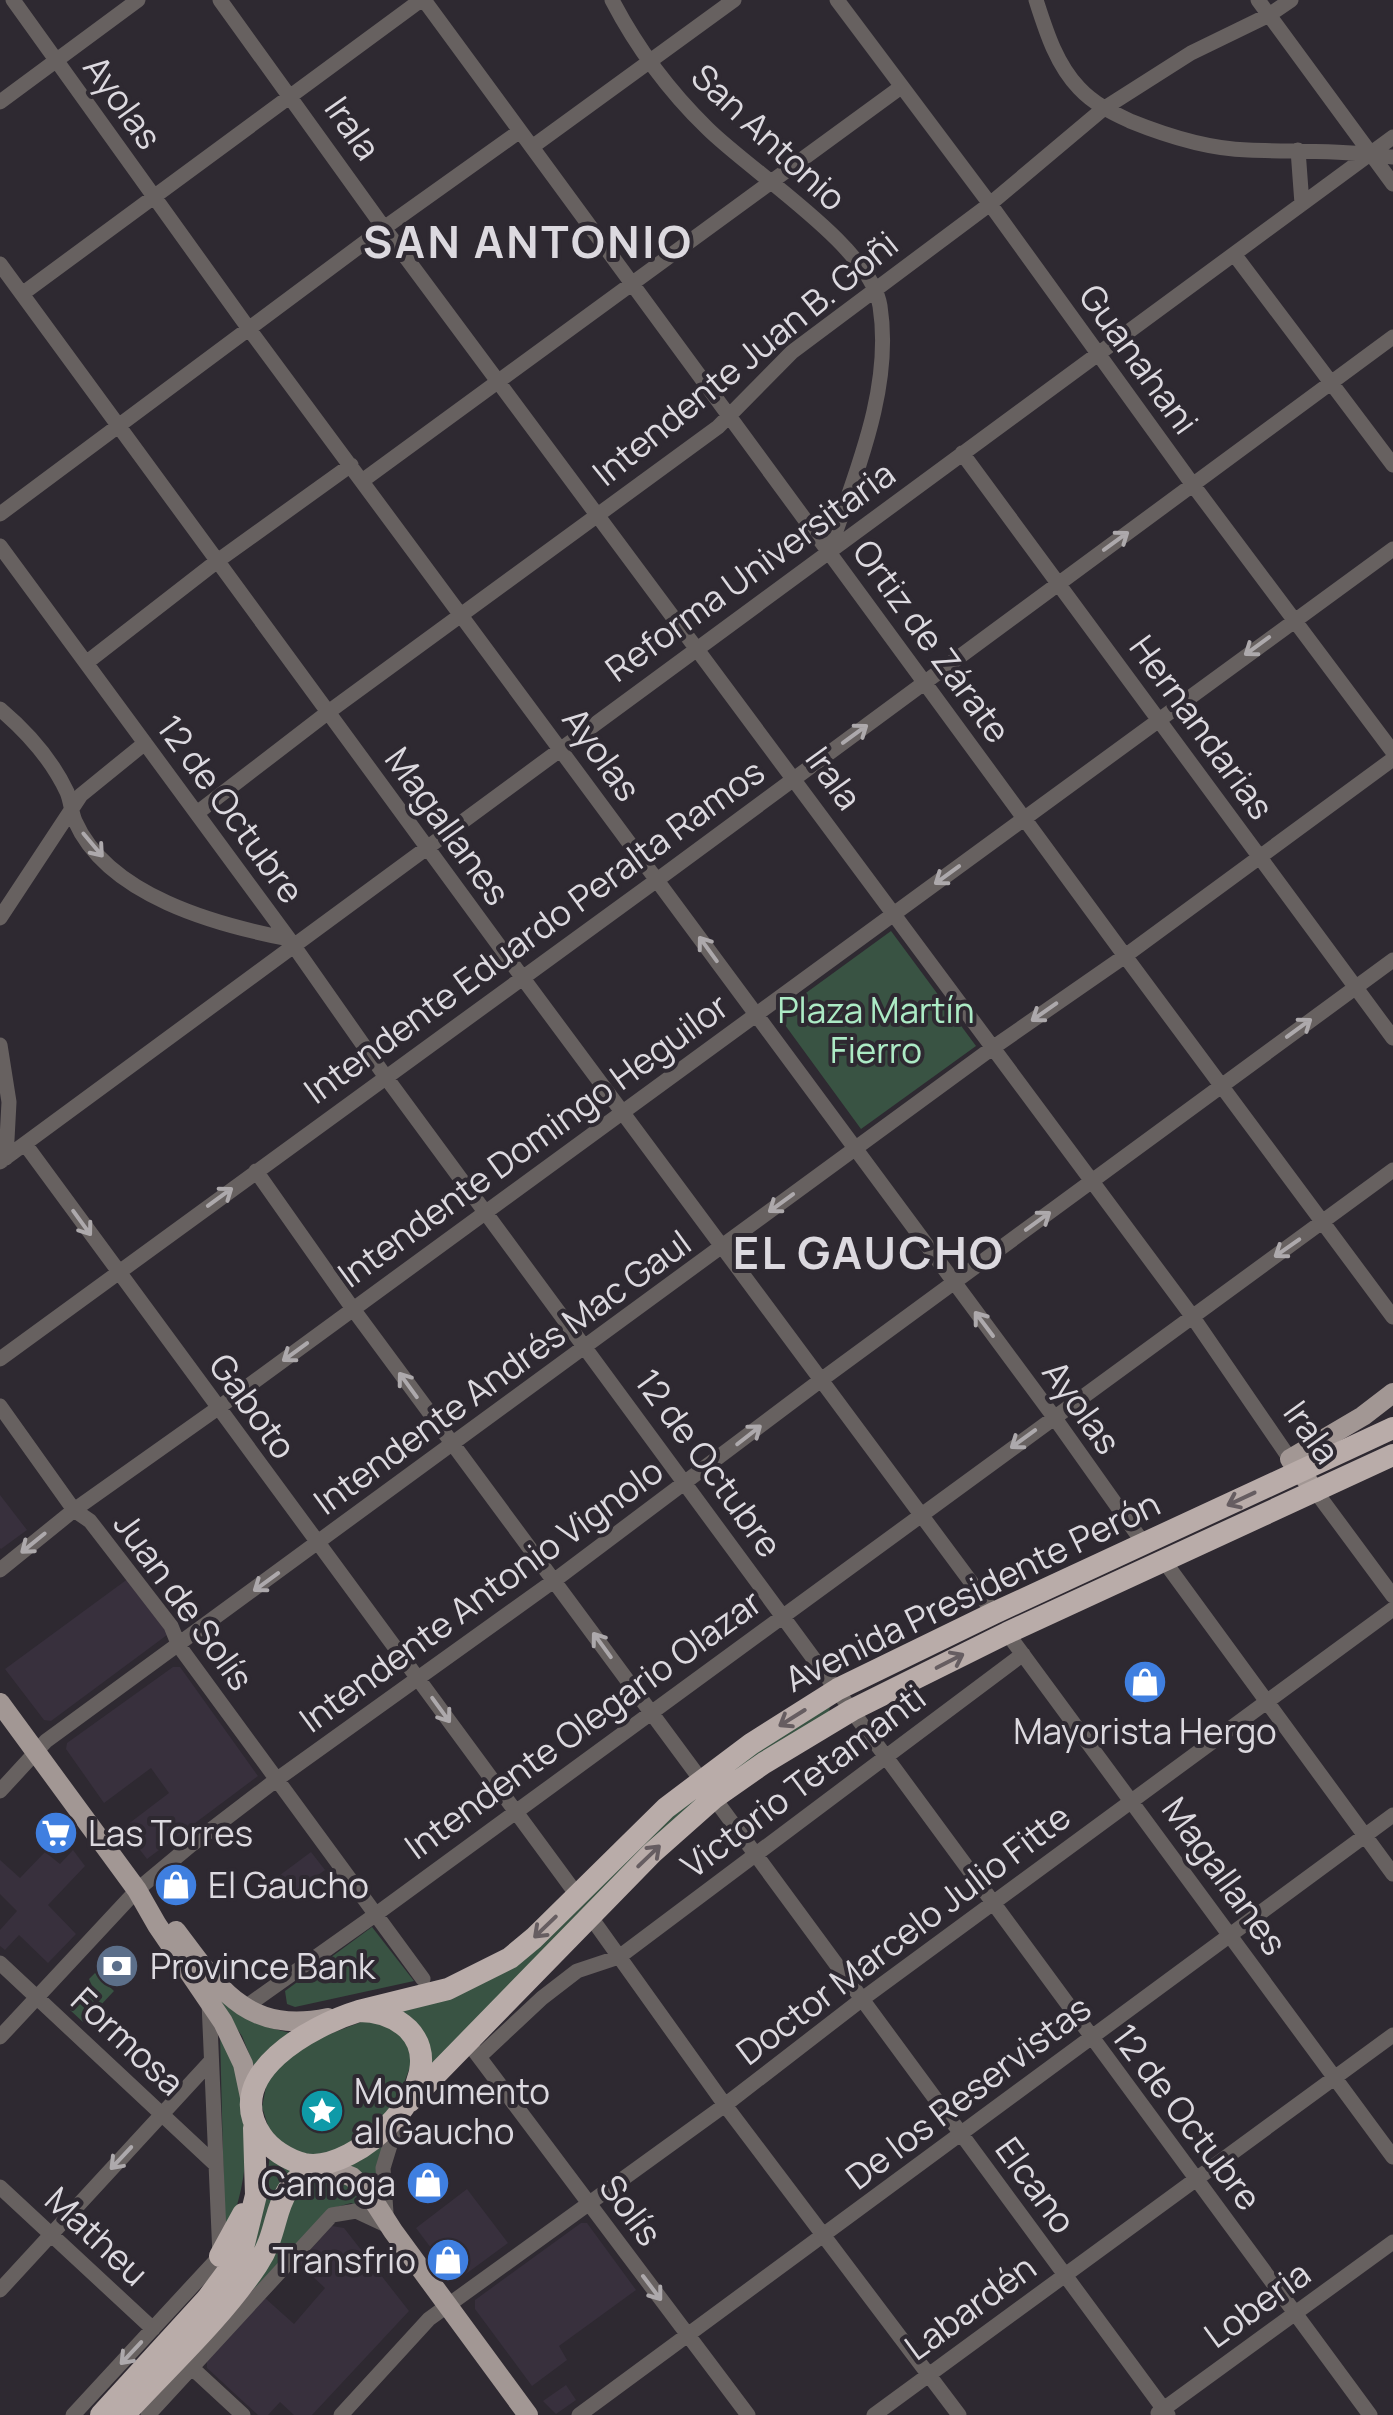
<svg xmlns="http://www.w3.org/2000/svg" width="1393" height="2415" viewBox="0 0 1393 2415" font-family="Manrope,sans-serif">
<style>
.built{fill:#38303d}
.green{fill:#395343}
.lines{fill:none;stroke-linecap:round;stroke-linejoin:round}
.minor{stroke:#676160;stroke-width:15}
.major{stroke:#a29794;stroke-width:20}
.highway{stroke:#b9aca9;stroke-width:22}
.oneway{stroke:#ada9ac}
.oneway2{stroke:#665d61}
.labels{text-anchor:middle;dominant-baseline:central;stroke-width:8;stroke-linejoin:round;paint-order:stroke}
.street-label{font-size:35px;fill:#dcd9df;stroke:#2e2931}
.park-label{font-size:35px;fill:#acebc5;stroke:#2e2931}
.poi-label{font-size:35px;fill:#dcd9df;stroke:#2e2931;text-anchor:start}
.district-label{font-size:45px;font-weight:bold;letter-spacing:2.5px;fill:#dcd9df;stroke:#2e2931}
</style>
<rect width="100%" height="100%" fill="#2e2931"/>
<path class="built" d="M0 1495 27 1530 1 1549 0 1548Z
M129 1578 168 1628 167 1635 51 1721 44 1720 5 1669Z
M173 1667H180L258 1776 147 1859 123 1828 169 1793 151 1768 104 1803 66 1749 67 1743Z
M73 1850 85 1866 48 1905 76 1934 48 1963 19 1935 5 1950 0 1946V1930L17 1911 0 1894V1860L20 1878 45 1852 60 1864Z
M311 1852 325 1870 289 1896 276 1878Z
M467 2189 508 2243 459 2279 452 2276 416 2228Z
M581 2223H587L636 2290 559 2346 567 2360 532 2386 475 2309V2300Z
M332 2226 344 2228 409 2311 312 2415H294L280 2402 268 2415H258L207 2368V2360L265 2298 294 2324 325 2288 298 2263Z
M566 2385 576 2400 556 2414 543 2401Z"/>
<path class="green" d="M891 931 976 1046 861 1129 777 1014Z
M830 1706 829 1712 795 1733 430 2075 398 2011 451 1993 706 1782Z
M372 1927 414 1981 295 2007 287 2004 285 1991Z
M95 1973 114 1991 84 2023 70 2010 92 1986 89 1979Z
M215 1997 267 2027 290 2033 254 2066 242 2036Z
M369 2019 404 2033 413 2059 398 2099 373 2128 332 2156 296 2155 270 2132 262 2107 268 2077 301 2045Z
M220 2034C226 2049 234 2064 238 2079 252 2129 248 2190 225 2236Z
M389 2130 377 2189 349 2167Z
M270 2155 300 2169 265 2239 211 2303 265 2193Z
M320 2175 341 2178 375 2212 351 2203 330 2209 252 2293 287 2197Z"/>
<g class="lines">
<path class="minor" d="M13 0 249 329 1054 1417 1144 1544
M220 0 384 228 1192 1316 1290 1459
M424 0 1125 956 1393 1317
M612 0C637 48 668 90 707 128 751 172 871 247 880 306 893 389 855 474 829 551
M837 0 990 204 1193 485 1393 752
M1036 0C1046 31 1056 64 1079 88 1094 104 1111 112 1130 121 1167 136 1208 149 1248 150 1297 152 1344 150 1393 157
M1258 0 1393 184
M0 102 138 0
M532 147 734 0
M1298 150 1302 204
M1234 254 1393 465
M0 264 522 977 994 1613
M22 294 421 0
M962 453 1393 1038
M362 481 901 87
M0 514 384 228 520 131
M0 546 289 939 385 1076 1370 2415
M86 663 216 562 351 465
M0 709C26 731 52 760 67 792 71 801 71 812 75 821 108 896 217 925 289 939
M197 813 327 713 718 427 792 352 990 204 1103 109 1191 53 1269 15 1291 0
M0 918 81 795 145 743
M0 1045 9 1102 6 1158
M25 1144 577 1895
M0 1162 1393 137
M256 1171 353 1309 701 1780
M0 1359 657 880 1393 337
M0 1406 74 1510 90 1521 171 1626 179 1646 423 1979
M1316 1492 1393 1596
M1164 1561 1393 1874
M0 1570 74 1510 218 1408 1393 549
M1007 1633 1393 2157
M0 1791 46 1741 991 1049 1125 956 1393 759
M714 1798 1168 2415
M590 1916 725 2105 959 2415
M0 1963 215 2164
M244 2008 375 1915 1393 1170
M0 2037 137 1890 191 1845 276 1780 555 1580 821 1380 1393 960
M473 2049 748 2415
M479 2057 542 1998 577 1971 619 1957 1023 1654
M0 2187 153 2329
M386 2213 383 2168 398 2119
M0 2290 211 2061
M191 2367 243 2415
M1158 2413 1393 2242
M73 2415 220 2256 209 2002
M148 2415 332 2215 356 2211 386 2225
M341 2415 429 2319 725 2105 861 2000 1393 1609
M579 2415 1393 1815
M874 2415 1393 2035"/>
<path class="major" d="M1316 1492 1290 1459 1363 1416 1393 1393
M0 1703 137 1890 157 1925 223 2022 243 2064 251 2102
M176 1931C219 1988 247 2035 328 2018
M323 2165 352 2177 368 2192 393 2231 528 2415"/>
<path class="highway" d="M359 2011 448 1989 510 1958 534 1938 666 1808 751 1744 838 1689 994 1613 1393 1428
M359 2011C377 2011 394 2016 408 2029 457 2079 356 2175 304 2164 288 2160 270 2149 261 2135 220 2074 313 2025 359 2011Z
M410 2101 652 1853 714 1798 764 1763 852 1710 1007 1633 1393 1455
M220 2256 243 2214
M101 2415 207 2299 242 2252 256 2195 254 2128
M124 2415C168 2367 220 2320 257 2265 285 2224 267 2190 319 2165"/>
</g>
<defs><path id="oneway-shaft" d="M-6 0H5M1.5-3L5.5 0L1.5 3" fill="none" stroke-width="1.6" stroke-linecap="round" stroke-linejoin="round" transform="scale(2.5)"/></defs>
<g class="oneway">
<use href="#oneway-shaft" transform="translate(1116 541) rotate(-36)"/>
<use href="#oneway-shaft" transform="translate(1257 646) rotate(144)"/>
<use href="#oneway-shaft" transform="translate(855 734) rotate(-36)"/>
<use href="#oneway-shaft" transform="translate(93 845) rotate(50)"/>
<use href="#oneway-shaft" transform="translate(947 875) rotate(144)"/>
<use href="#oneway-shaft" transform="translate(708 949) rotate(-126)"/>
<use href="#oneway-shaft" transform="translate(1044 1012) rotate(145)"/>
<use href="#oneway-shaft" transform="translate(1299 1028) rotate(-36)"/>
<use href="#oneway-shaft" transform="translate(220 1197) rotate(-36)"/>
<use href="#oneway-shaft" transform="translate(781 1203) rotate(144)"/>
<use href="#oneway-shaft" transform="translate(1038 1221) rotate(-36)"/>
<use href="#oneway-shaft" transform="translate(82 1223) rotate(54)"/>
<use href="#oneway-shaft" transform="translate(1287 1248) rotate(145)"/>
<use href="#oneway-shaft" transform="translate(984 1324) rotate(-127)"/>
<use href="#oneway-shaft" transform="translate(295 1352) rotate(144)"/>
<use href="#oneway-shaft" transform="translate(408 1385) rotate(-126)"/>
<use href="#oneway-shaft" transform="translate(749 1435) rotate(-38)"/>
<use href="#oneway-shaft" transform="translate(1023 1439) rotate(144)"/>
<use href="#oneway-shaft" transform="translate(33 1543) rotate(141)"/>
<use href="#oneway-shaft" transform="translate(266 1582) rotate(144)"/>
<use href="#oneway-shaft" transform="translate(602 1645) rotate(-126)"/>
<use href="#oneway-shaft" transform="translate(441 1710) rotate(54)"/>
<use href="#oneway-shaft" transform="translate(121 2158) rotate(133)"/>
<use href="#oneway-shaft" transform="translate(652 2288) rotate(53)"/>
<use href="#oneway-shaft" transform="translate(131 2353) rotate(133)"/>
</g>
<g class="oneway2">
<use href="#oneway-shaft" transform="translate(1241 1499) rotate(155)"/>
<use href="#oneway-shaft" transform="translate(950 1661) rotate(-27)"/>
<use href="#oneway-shaft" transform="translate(792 1718) rotate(148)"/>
<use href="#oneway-shaft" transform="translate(649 1856) rotate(-44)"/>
<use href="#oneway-shaft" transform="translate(545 1927) rotate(136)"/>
</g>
<defs>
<g id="shop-disc" transform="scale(2.25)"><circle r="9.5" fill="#3f7fe0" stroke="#2e2931"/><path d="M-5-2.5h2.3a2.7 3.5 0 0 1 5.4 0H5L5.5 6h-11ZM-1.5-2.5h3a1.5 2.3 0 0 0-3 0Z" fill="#fff"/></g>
<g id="supermarket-disc" transform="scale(2.25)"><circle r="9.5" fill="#3f7fe0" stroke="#2e2931"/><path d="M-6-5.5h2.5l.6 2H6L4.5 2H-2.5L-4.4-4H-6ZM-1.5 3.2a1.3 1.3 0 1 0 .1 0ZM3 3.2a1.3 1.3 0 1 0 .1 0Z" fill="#fff"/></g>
<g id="bank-disc" transform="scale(2.25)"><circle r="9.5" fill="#5c6f8a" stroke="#2e2931"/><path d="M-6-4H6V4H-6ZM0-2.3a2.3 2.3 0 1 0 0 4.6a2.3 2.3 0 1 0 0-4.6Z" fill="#fff"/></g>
<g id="sight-disc" transform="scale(2.25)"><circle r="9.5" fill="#0f9aa8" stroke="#2e2931"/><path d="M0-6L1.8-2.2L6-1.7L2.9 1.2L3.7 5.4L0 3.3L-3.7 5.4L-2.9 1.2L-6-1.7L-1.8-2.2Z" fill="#fff"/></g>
</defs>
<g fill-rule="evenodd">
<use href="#shop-disc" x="1145" y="1682"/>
<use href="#supermarket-disc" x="56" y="1833"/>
<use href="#shop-disc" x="176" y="1885"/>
<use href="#bank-disc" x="117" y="1966"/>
<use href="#sight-disc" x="322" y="2111"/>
<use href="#shop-disc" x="428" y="2183"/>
<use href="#shop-disc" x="448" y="2260"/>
</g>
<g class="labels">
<g class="street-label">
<text transform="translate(123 102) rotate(54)">Ayolas</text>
<text transform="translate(353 128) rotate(55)">Irala</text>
<text transform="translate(769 137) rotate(43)">San Antonio</text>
<text transform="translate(745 358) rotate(-39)">Intendente Juan B. Goñi</text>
<text transform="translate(1139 359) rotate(54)">Guanahani</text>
<text transform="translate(750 571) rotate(-36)">Reforma Universitaria</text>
<text transform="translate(932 641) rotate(54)">Ortiz de Zárate</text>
<text transform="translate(1202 727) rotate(54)">Hernandarias</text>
<text transform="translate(602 754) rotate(54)">Ayolas</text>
<text transform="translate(834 778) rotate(54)">Irala</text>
<text transform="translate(231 809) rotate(54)">12 de Octubre</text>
<text transform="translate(448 826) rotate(54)">Magallanes</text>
<text transform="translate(534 931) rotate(-36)">Intendente Eduardo Peralta Ramos</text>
<text transform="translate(533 1140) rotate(-36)">Intendente Domingo Heguilor</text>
<text transform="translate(502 1372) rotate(-36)">Intendente Andrés Mac Gaul</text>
<text transform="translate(253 1406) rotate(54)">Gaboto</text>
<text transform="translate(1082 1407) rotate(54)">Ayolas</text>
<text transform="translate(1312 1432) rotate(54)">Irala</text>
<text transform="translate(709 1463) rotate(54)">12 de Octubre</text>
<text transform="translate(972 1591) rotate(-26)">Avenida Presidente Perón</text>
<text transform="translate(481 1595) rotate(-36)">Intendente Antonio Vignolo</text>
<text transform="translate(184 1601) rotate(54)">Juan de Solís</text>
<text transform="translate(583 1724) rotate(-36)">Intendente Olegario Olazar</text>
<text transform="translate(803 1781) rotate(-37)">Victorio Tetamanti</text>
<text transform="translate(1225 1876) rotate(54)">Magallanes</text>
<text transform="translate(903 1934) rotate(-37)">Doctor Marcelo Julio Fitte</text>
<text transform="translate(128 2041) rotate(43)">Formosa</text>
<text transform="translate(968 2092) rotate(-37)">De los Reservistas</text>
<text transform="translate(1187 2117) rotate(53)">12 de Octubre</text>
<text transform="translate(1036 2185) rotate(54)">Elcano</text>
<text transform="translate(631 2210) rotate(53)">Solís</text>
<text transform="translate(97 2236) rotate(43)">Matheu</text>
<text transform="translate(1257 2304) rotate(-36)">Loberia</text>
<text transform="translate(970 2307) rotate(-36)">Labardén</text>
</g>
<g class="park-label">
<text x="876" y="1010">Plaza Martín<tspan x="876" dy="40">Fierro</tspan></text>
</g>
<g class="poi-label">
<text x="1145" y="1731" text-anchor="middle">Mayorista Hergo</text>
<text x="88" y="1833">Las Torres</text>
<text x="208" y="1885">El Gaucho</text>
<text x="150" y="1966">Province Bank</text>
<text x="354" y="2091">Monumento<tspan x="354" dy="40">al Gaucho</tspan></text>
<text x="396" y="2183" text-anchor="end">Camoga</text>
<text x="416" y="2260" text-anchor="end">Transfrio</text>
</g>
<g class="district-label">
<text x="528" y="241">SAN ANTONIO</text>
<text x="869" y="1252">EL GAUCHO</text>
</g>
</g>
</svg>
